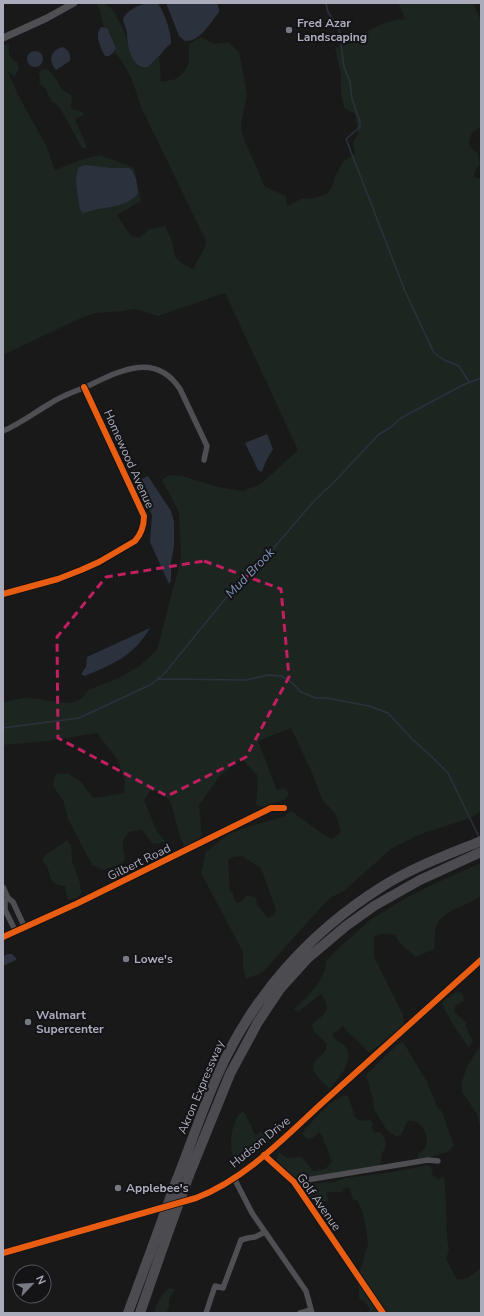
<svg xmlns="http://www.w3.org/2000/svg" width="484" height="1316" viewBox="0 0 484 1316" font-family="'Nunito Sans',sans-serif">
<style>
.green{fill:#1d2520;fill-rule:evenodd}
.water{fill:#2b323d}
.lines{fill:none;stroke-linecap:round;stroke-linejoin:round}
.stream{stroke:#2b323d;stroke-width:1.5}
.minor{stroke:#4e4e53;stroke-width:5.5}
.tertiary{stroke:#4e4e53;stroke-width:7}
.motorway{stroke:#4b4b50;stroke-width:10}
.motorway-bridge{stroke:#4b4b50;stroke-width:10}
.cycleway-casing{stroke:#141316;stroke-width:8}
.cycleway{stroke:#e95d12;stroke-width:6}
.marked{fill:none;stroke:#c11f60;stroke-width:3;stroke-dasharray:8 5;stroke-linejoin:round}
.poi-dot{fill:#777983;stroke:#141316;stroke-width:1.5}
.labels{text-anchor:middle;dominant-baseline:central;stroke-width:4;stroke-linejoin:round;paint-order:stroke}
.poi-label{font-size:12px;font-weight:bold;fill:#aaacbc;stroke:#141316;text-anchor:start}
.street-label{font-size:12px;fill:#aaacbc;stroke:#141316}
.water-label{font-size:13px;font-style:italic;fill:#7e93ba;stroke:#141316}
</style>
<rect width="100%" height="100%" fill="#19191a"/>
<path class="green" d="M96 3C100 3 103 3 106 4 114 8 126 33 127 41L152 63 154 59 159 56 161 82 176 79 184 72 189 63V44L201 37 214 44 228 42 239 52 247 94 241 125V132L265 187 286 196 287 206 301 199 315 198 327 194 332 187 337 172 344 161 355 153 353 142 358 134 355 114 344 108 341 91V75L335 48C343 46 351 42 359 42L361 35C372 28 391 19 405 19L398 3H473L481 21V126L471 134 469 144 473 150 478 153 480 164 475 170 474 177 481 179V812L467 819 421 834 392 848 345 890 330 898 314 915 263 972 246 979 243 967V952L201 873 206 852 227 835 250 826 283 817 291 811 327 837 332 839 341 832 335 813 323 801 312 773 291 728 258 741 277 790 285 788 289 793 286 799 262 807 256 805 258 776 241 758 220 776 199 805 202 836 184 847 178 830 171 803 162 792 150 791 144 800 156 830 166 842 153 844 142 830 129 832C121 841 122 847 125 858L122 864 103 870 92 865 68 819 63 800 53 786 56 774H69L82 783 93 798 124 793 125 780 117 759 97 733 48 741 3 745V703C11 700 19 698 28 698 48 698 76 713 88 690L119 678 138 667 157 650 181 558 179 512 162 480 169 475 182 476 218 487 243 491 261 484 298 450 225 293 158 316 135 309 123 311 95 313 81 318 3 355V45L9 44C9 52 8 59 17 62L19 68 15 76 8 72 18 95 46 145 55 170 83 159 100 155 134 168 141 201 117 215 131 236 138 238 144 234 148 230 165 226 173 244 175 257 180 262 193 269 205 247 206 241 141 107C136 90 127 63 114 52L115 50 114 43 110 32 104 27 101 13ZM243 856 246 859 261 868 276 910 273 916 268 918 257 905 256 898 251 896H246L241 902 237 903 233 898V893L230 892 228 859 233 857Z
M44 69C55 71 56 83 63 90 66 92 69 94 72 96L71 108 74 110 79 111 83 113V116L78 117 75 120 86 144V148H82L60 108 56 104 52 102 45 88 39 84 40 80 39 72Z
M67 840 71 845C72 850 71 856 72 861 75 872 82 882 81 894L76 898 69 900 67 897 65 886C44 885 54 871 43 862V857Z
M481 863V895C469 907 442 908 436 927 434 934 435 943 434 949L416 957 400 943 395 935 392 934H381L374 937V957L403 1015 404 1023 403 1026 369 1053 353 1036H351L343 1026 332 1035C337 1042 340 1041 344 1045 357 1060 338 1078 330 1089L322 1082 313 1070C314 1067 314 1062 316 1060 322 1053 326 1054 327 1044L313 1030 312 1024C325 1014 333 1010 321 994L298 1012 294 1009 308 996 319 982 325 970 326 961 340 947 370 920 404 899 436 883Z
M459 991 463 995 464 1001 455 1006 454 1012 466 1022V1027L473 1041 469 1048 453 1025 442 1004 444 1000Z
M403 1042 427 1082 437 1106 442 1112 454 1146 447 1152 420 1160 417 1157 418 1154 426 1148C426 1145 427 1141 427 1138 426 1128 417 1119 408 1121L401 1135 396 1137 386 1129 374 1109 373 1099 366 1075 398 1044Z
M481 1045V1130L477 1114 462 1092V1082L467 1066Z
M344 1095 348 1096 355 1117 360 1121 370 1120 373 1123 372 1128 374 1132H380L385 1138 386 1147 382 1153 380 1168 308 1177 294 1178 276 1160 279 1152 287 1158 302 1157 313 1171 325 1169 332 1162 322 1136 319 1132C314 1138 309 1142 303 1135L304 1130 329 1104Z
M243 1111 246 1115 255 1135 268 1130 273 1134C267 1146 254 1154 242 1162L233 1158C229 1145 231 1119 243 1111Z
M428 1165 433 1170 431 1173 438 1180 444 1176 446 1199 447 1238 449 1250 446 1259 457 1280 468 1278 481 1268V1313H367L370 1309 364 1301 359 1298 358 1273 362 1265 365 1253 368 1246 366 1227 362 1211 357 1200 355 1201 353 1199 349 1187 344 1188 342 1192H332L326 1193 329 1200C314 1206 304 1198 299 1184L335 1182 345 1178 387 1173Z
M169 1288 175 1289 169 1299V1307L166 1313H154C157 1303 161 1294 169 1288Z"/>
<path class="water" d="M148 3C151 3 155 2 158 4 164 10 172 35 171 44 165 47 164 52 159 56 155 59 152 63 148 67 132 70 127 46 127 34 127 30 124 24 123 19 127 10 138 5 148 3Z
M166 3H217L219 9V12C211 22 200 42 185 41L179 36Z
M102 27 108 29 116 48 113 53 109 56H105C101 48 93 33 102 27Z
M63 47C69 50 71 55 70 61L56 70C48 61 50 50 63 47Z
M27 59a8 8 0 1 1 16 0a8 8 0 1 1-16 0Z
M85 165 112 168H128L132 170 136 179 138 194C128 205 113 207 98 209 93 210 88 212 83 213L80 209C78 195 73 180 79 167Z
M267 434 273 449 266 461 262 472 258 470 245 443Z
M148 476 171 511 174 522V546L171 563V581L169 584 150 542 152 515 136 482Z
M150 628C133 657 114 663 85 676L81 674 86 667 87 657Z
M8 954H12L16 958V960L3 966V956Z"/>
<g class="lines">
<path class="stream" d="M326 3 328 12 339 29 344 67 350 82 352 99 360 122V127L346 139 405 291 434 353 444 360 459 366 469 382
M158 679 247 680 268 675 281 676 290 681 301 692 316 698H327L369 706 388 713 412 739 432 757 448 773 479 837
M3 728 79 718 152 684 164 674 238 583 261 563 313 502 335 481 378 435 391 427 401 418 463 385 481 378"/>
<path class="minor" d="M3 431C20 424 35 412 51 403 63 395 77 391 90 385 121 370 156 352 180 389L207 446 204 460
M3 594 58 579 81 570 99 562 135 541C142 533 144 526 144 516L84 387
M3 887 8 898 13 902 25 928
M8 898 5 901V910L16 932
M3 937 76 904 271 808H284
M264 1155 294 1182 383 1313
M234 1178 252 1213 306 1291 312 1313
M294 1182 428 1160 438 1161
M206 1313 215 1286 223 1288 241 1240 248 1238 255 1237 265 1232
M300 1313 311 1310"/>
<path class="tertiary" d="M3 38 47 18 74 3
M3 1253 196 1198C245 1179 283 1139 321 1104 374 1056 428 1008 481 960"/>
<path class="motorway" d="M189 1175 230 1074 258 1022 280 989 308 958 346 926 374 906 420 880 481 852
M177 1179C191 1144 203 1107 219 1072 253 996 309 933 380 888 411 868 447 855 481 841
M128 1313 152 1248
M140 1313 164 1244"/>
<path class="motorway-bridge" d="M164 1244 189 1175
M152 1248 177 1179"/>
<g class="cycleway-casing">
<path id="cycleway" d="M3 594 58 579 81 570 99 562 135 541C142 533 144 526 144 516L84 387
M3 937 76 904 271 808H284
M264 1155 294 1182 383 1313
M3 1253 196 1198C245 1179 283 1139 321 1104 374 1056 428 1008 481 960"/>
</g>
<use href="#cycleway" class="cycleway"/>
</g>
<path class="marked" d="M204 561 281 589 289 677 246 757 167 796 58 738 57 637 106 577Z"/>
<g class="poi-dot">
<circle cx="289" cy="30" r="4"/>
<circle cx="126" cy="959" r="4"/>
<circle cx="28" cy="1022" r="4"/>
<circle cx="118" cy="1188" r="4"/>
</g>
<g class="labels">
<g class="poi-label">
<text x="297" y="23">Fred Azar<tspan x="297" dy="14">Landscaping</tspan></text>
<text x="134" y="959">Lowe's</text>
<text x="36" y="1015">Walmart<tspan x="36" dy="14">Supercenter</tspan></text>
<text x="126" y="1188">Applebee's</text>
</g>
<g class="street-label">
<text transform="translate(129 459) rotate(66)">Homewood Avenue</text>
<text transform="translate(139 862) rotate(-26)">Gilbert Road</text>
<text transform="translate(201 1087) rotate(-67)">Akron Expressway</text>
<text transform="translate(260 1142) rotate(-39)">Hudson Drive</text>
<text transform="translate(319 1202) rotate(55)">Golf Avenue</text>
</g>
<g class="water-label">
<text transform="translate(250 573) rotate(-46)">Mud Brook</text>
</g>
</g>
<rect width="484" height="1316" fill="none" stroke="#aaacbc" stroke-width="8"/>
<g transform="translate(32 1284) rotate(65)"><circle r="19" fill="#141316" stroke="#505058"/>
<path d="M0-3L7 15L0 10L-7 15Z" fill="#777983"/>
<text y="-6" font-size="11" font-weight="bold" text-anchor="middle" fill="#aaacbc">N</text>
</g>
</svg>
